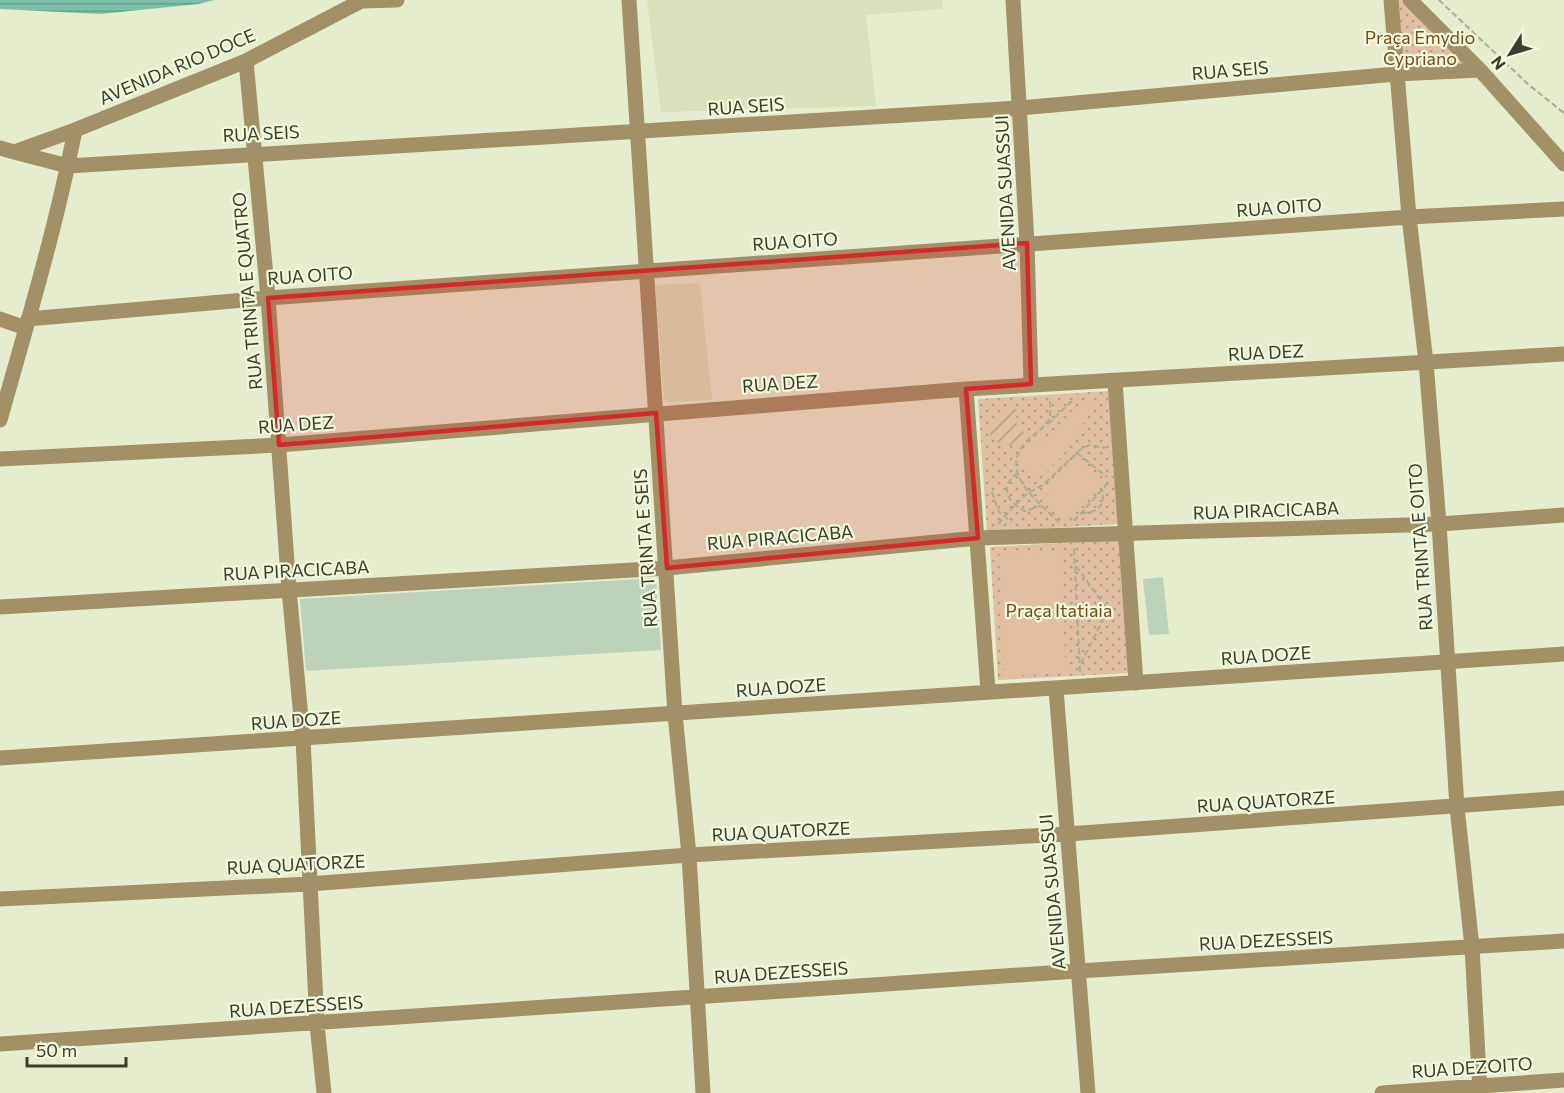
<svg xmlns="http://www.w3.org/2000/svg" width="1564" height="1093" viewBox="0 0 1564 1093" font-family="Commissioner,sans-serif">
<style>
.built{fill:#d9e0bb}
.grass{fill:url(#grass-dots)}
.garden{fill:url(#garden-furrows)}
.pitch{fill:#e1bfa2}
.water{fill:url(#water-rules)}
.building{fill:#bcd2bb}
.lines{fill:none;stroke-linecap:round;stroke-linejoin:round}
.path{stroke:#a8ad96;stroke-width:2;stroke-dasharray:6 3;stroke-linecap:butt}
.minor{stroke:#a29066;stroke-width:15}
.marked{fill:#d62828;fill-opacity:0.2;stroke:#d62828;stroke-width:4.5;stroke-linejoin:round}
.labels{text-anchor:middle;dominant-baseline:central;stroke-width:4.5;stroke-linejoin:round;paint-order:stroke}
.park-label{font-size:18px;fill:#794a1e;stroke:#f3f9db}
.street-label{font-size:18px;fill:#3b3d31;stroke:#f3f9db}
</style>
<defs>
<pattern id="grass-dots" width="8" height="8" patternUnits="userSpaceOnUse" patternTransform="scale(1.5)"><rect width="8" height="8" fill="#e1bfa2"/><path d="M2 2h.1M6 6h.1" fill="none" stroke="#b89c85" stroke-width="1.8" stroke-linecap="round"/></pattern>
<pattern id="garden-furrows" width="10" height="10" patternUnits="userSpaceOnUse" patternTransform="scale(1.5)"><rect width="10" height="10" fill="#e1bfa2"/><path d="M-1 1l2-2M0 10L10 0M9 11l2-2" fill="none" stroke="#b89c85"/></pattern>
<pattern id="water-rules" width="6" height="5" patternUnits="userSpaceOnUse" patternTransform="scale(1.5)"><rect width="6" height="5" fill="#7cc0a9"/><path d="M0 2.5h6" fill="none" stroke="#679d8a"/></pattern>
</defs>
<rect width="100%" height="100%" fill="#e6ecce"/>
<path class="built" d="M647 0H942L943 9 866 15 876 106 661 112Z
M700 283 712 400 669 402 664 398 655 285Z"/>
<path class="grass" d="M1391 0H1410L1480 70 1396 74Z
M1109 391 1118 524 987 532 978 399Z
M1121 540 1129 673 998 680 990 547Z"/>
<path class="garden" d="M1011 408 1019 409 1016 412 1017 426 1026 434H1032C1018 446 1002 452 990 435 990 420 997 413 1011 408Z"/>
<path class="pitch" d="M1086 400 1095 408 1069 440 1070 447 1043 476C1030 474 1013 463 1028 449 1035 443 1044 439 1052 433 1063 423 1075 411 1086 400Z
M1077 459 1102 480 1068 520 1043 499Z
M1060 552 1066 673 1005 676 999 555Z"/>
<path class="water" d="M0 0H214L199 4 100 14 0 9Z"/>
<path class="building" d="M1163 577 1169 634 1149 635 1143 579Z
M656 578 661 650 306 671 300 599Z"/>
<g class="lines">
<path class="path" d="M1439 0 1529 85 1564 113
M1050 401C1052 426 1045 424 1029 439 995 470 1037 501 1059 522
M1048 424 1074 399
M1077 453 1107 477
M1018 473C998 486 1008 503 1025 511L1041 506
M992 492 999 512 1012 522
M1081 513C1097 513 1106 506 1102 490
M1074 521 1108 483
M998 524 1014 506 1028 493 1043 485 1080 450 1089 445 1105 448
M1074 549 1080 672
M1076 566 1108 610 1081 663
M1077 614 1116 609"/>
<path class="minor" d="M629 0 675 714 689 855 703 1093
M1013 0 1027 243 1031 384
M1391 0 1409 217 1426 362 1439 524 1457 807 1472 947 1480 1093
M1410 0 1480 70 1564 164
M361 1 397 0
M246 61 268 298 289 590 303 739 317 1024 324 1093
M0 148 14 152 75 130 246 61 363 0
M14 152 68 166 1020 108 1396 74 1480 70
M0 319 26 328
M28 319 268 298 1409 217 1564 209
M1115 381 1136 683
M966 389 988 691
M0 420C27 324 56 228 75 130
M0 459 279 445 966 389 1564 354
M0 607 667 568 978 538 1439 524 1564 515
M1056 689 1088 1093
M0 758 1564 654
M0 899 309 884 689 855 1067 834 1564 798
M0 1044 1078 971 1564 941
M1382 1093 1564 1080"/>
</g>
<path class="marked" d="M1027 243 1031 384 966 389 978 538 667 568 656 413 279 445 268 298Z"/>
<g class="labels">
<g class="park-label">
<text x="1420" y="37">Praça Emydio<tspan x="1420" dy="21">Cypriano</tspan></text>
<text x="1059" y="610">Praça Itatiaia</text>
</g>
<g class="street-label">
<text transform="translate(177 66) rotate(-23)">AVENIDA RIO DOCE</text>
<text transform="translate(1230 70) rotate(-5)">RUA SEIS</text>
<text transform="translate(746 106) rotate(-4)">RUA SEIS</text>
<text transform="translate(261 133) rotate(-3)">RUA SEIS</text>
<text transform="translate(1005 193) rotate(-93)">AVENIDA SUASSUI</text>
<text transform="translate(1279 207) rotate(-4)">RUA OITO</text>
<text transform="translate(795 241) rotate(-4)">RUA OITO</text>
<text transform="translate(310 275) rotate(-4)">RUA OITO</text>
<text transform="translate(247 291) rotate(-95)">RUA TRINTA E QUATRO</text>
<text transform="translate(1266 352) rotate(-3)">RUA DEZ</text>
<text transform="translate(780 383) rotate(-4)">RUA DEZ</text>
<text transform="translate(296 424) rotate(-4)">RUA DEZ</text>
<text transform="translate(1266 510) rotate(-2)">RUA PIRACICABA</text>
<text transform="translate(780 537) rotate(-5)">RUA PIRACICABA</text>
<text transform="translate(1420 547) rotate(-94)">RUA TRINTA E OITO</text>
<text transform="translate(645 548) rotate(-94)">RUA TRINTA E SEIS</text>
<text transform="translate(296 570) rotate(-3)">RUA PIRACICABA</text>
<text transform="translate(1266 655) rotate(-4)">RUA DOZE</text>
<text transform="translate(781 687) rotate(-4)">RUA DOZE</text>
<text transform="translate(296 720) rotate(-4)">RUA DOZE</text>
<text transform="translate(1266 801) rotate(-4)">RUA QUATORZE</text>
<text transform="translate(781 831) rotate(-3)">RUA QUATORZE</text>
<text transform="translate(296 864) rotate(-3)">RUA QUATORZE</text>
<text transform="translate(1052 892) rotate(-95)">AVENIDA SUASSUI</text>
<text transform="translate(1266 940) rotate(-3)">RUA DEZESSEIS</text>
<text transform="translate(781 972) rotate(-4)">RUA DEZESSEIS</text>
<text transform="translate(296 1006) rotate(-4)">RUA DEZESSEIS</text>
<text transform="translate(1472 1067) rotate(-4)">RUA DEZOITO</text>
</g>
</g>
<g transform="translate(1510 54) rotate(233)" stroke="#f3f9db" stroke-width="4.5" paint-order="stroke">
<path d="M0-4.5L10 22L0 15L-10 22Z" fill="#3b3d31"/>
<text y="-9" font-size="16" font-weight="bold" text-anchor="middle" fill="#3b3d31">N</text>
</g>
<path d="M27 1057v9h99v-9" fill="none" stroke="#3b3d31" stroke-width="3"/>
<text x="36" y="1057" font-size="18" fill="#3b3d31" stroke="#f3f9db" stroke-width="4.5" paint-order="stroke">50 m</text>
</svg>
